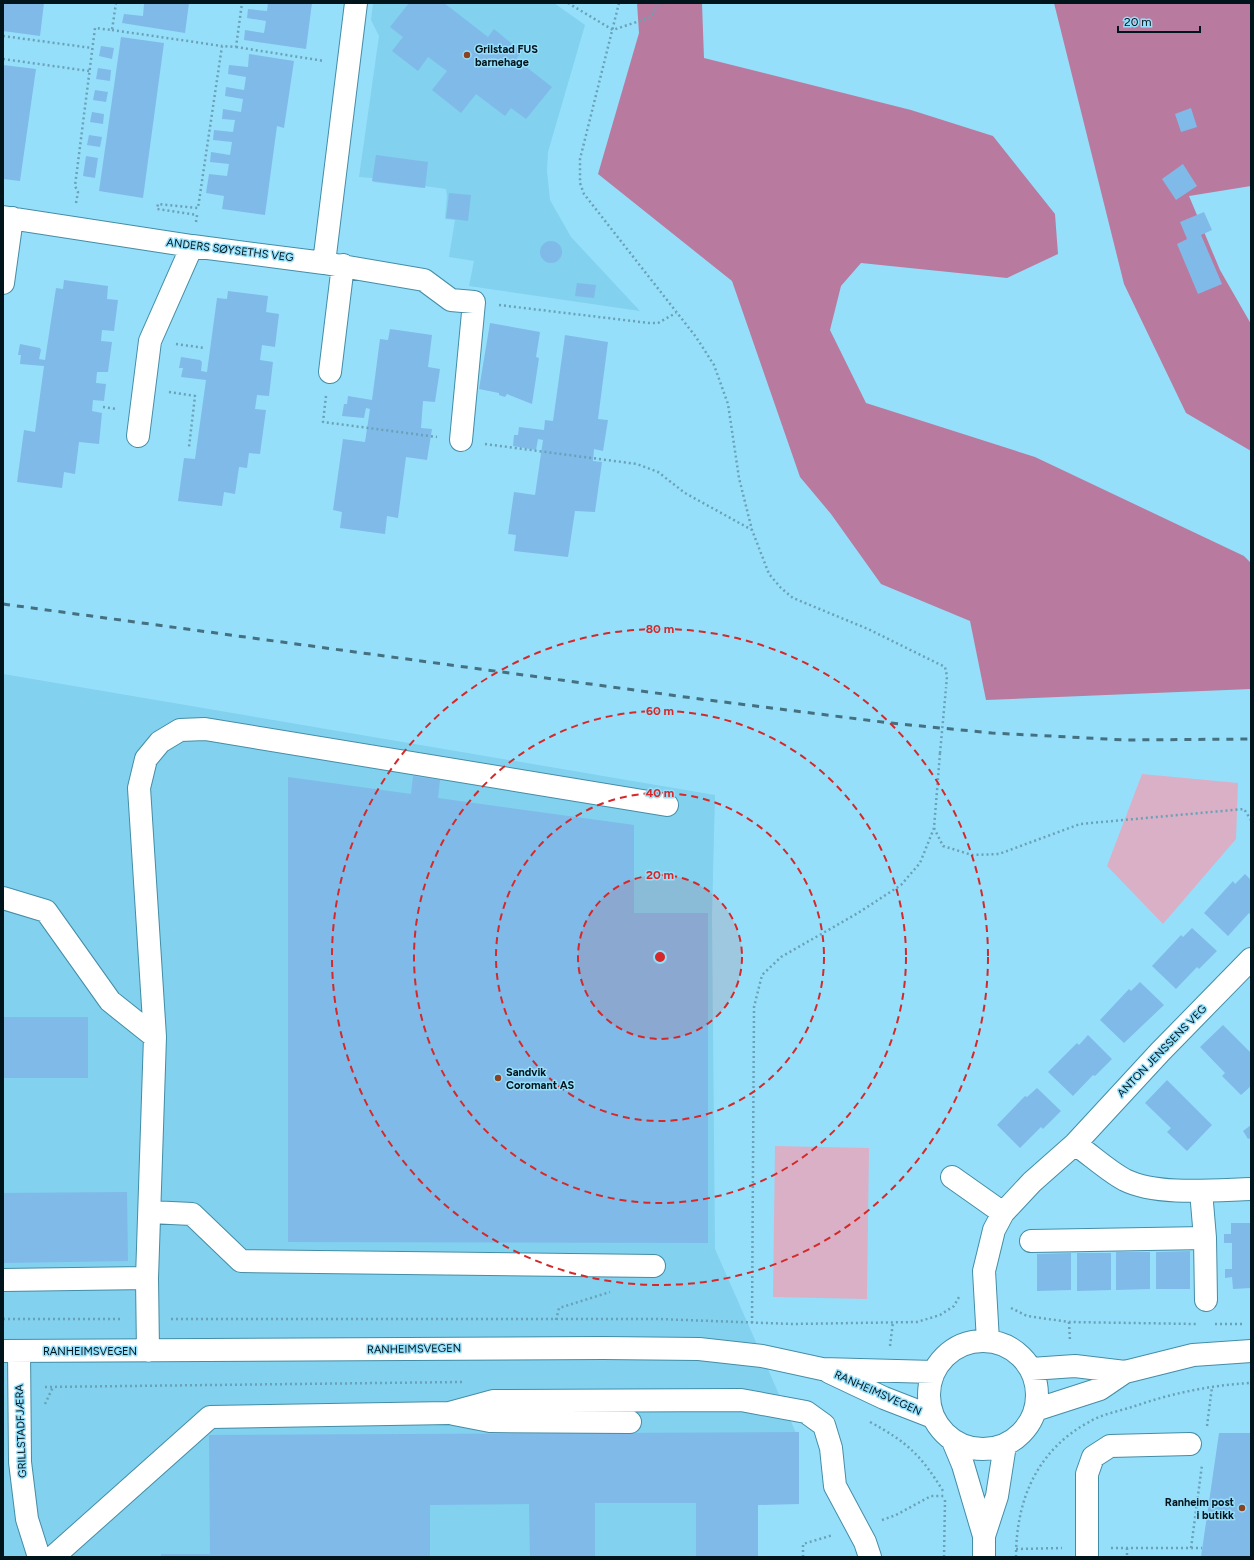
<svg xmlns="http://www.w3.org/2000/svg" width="1254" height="1560" viewBox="0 0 1254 1560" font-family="Figtree,sans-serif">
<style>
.built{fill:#81d1ef}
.green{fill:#dab0c7}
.forest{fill:#b87b9f}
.building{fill:#80bae8}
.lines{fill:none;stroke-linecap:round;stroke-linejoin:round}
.minor-casing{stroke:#448da6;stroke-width:24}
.path{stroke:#69a1b7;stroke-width:2.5;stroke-dasharray:2 3;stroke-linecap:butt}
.minor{stroke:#fff;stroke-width:22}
.rail{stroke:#447080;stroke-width:3;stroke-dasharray:7 7;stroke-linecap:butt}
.path-bridge{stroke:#69a1b7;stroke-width:2.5;stroke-dasharray:2 3;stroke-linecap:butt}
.ring{fill:none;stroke:#d62828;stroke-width:2;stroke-dasharray:7 5}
.poi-dot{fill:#8a4221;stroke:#96dffa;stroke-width:1.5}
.labels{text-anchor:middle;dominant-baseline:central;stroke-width:3;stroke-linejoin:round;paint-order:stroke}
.poi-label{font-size:11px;font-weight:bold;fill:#00141c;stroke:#96dffa;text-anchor:start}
.street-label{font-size:11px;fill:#00141c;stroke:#96dffa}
.centre{fill:#d62828;stroke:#96dffa;stroke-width:2}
.ring-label{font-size:12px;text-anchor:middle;font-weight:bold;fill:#d62828;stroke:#96dffa;stroke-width:3;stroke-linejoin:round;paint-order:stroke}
</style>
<rect width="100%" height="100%" fill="#96dffa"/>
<path class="built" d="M373 3H554L585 25 548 152 547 171 550 200 571 237 640 311 469 286 474 261 449 257 455 220 445 219 447 196 446 189 424 186 423 188 406 186 373 182V178L359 177 379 36 371 20Z
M3 674 715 795 712 916 715 1249 796 1433 757 1500 756 1557H3Z"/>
<path class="green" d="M1142 774 1238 783 1236 839 1163 924 1107 866Z
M775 1146 869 1148 867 1299 773 1297Z"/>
<path class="forest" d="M637 3H702L704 58 911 110 993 136 1055 214 1058 254 1007 278 861 263 841 286 830 330 866 403 1035 457 1244 556 1251 563V689L986 700 970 621 881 584 831 514 800 477 732 281 598 174 639 33Z
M1054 3H1251V186L1189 196 1220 270 1251 324V451L1186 413 1124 284Z"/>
<path class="building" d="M3 3H44L40 36 3 31Z
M141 3H189L185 33 122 23 124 14 143 16 144 4Z
M268 3H312L306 49 244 40 245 30 264 33 266 21 247 18 248 9 267 11Z
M409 3H444L488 37 494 29 522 52 516 59 552 87 526 119 511 108 505 116 476 94 461 113 432 90 447 71 428 57 418 71 392 51 403 37 390 27Z
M121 37 164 43 143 198 99 191Z
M101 46 114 48 112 59 99 56Z
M249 54 294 61 284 128 277 126 265 215 222 209 224 196 206 193 209 174 227 176 229 164 210 162 211 152 230 155 232 142 213 140 214 130 233 132 235 120 222 119 223 109 241 112 243 99 225 96 226 87 244 90 246 77 228 74 229 65 248 67Z
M3 65 36 69 20 181 3 179Z
M98 68 111 70 110 81 96 79Z
M95 90 108 92 106 102 93 100Z
M1191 108 1197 127 1181 132 1175 114Z
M92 112 104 114 103 124 90 122Z
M89 135 102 137 100 147 87 145Z
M376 155 428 162 425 188 372 181Z
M86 156 98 158 95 178 83 176Z
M1183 164 1197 186 1176 200 1162 179Z
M449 193 471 195 468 221 446 218Z
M1204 212 1212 230 1201 235 1222 284 1198 294 1177 244 1187 239 1180 222Z
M540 252a11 11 0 1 1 22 0a11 11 0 1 1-22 0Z
M64 280 108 286 107 299 118 300 114 331 102 330 101 341 112 342 108 372H97L96 383 106 384 104 401 93 400 92 411 102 413 99 444 79 442 75 474 64 472 62 488 17 482 24 430 35 432 44 366 20 364 21 355H18L20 344 40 348 41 350 39 359 45 360 56 288 63 289Z
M577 283 596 285 594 298 575 296Z
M228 291 268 296 266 312 279 314 275 347 262 345 260 360 273 362 269 396 257 395 255 409 266 410 260 454 249 453 247 468 239 467 235 494 224 492 222 506 178 501 184 458 195 459 206 380 181 377 183 368H179L181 357 200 360 202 362 201 371 207 372 217 298 227 299Z
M490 323 540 332 536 357 539 358 532 404 507 394 505 397 499 395V393L479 389Z
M390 329 432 335 428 367 440 369 435 402 423 401 421 428 432 429 427 460 406 457 398 518 387 516 385 534 340 528 342 512 333 510 343 439 365 442 370 409 366 408 364 418 342 416 344 404H347L348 396 372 400 380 339 388 340Z
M565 335 608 342 598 419 608 420 603 451 594 449 593 461 602 462 595 512 575 511 568 557 514 551 516 535 508 534 514 492 535 495 543 440 538 439 536 450 513 446 514 435H518L519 427 544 430 545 420 553 421Z
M413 776 440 780 438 798 634 825V913H708V1243L288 1242V777L411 794Z
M1245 874 1251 880V915L1249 913 1228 936 1204 913 1233 881 1235 884Z
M1192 928 1217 951 1199 969 1197 967 1176 989 1152 966 1181 935 1183 937Z
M1140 982 1164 1005 1124 1043 1100 1020 1129 989 1131 991Z
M3 1017H88V1078H3Z
M1223 1025 1251 1053V1086L1241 1095 1222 1076 1225 1073 1200 1047Z
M1088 1035 1112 1059 1095 1076 1093 1075 1073 1096 1048 1072 1077 1043 1079 1045Z
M1167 1080 1212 1125 1187 1151 1167 1132 1171 1128 1145 1103Z
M1037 1088 1061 1111 1043 1129 1041 1127 1020 1148 997 1125 1025 1096 1027 1097Z
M1251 1125V1138L1248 1139 1243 1131Z
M127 1192 128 1261 3 1263V1193Z
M1231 1223H1251V1288L1233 1289 1232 1277 1225 1278V1269H1232V1243H1224V1234H1231Z
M1190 1251V1289H1156V1252Z
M1116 1252H1150V1289L1116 1290Z
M1071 1253V1290L1037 1291V1254Z
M1077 1253H1111V1290L1077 1291Z
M799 1432V1504L758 1505V1557H696V1503H595V1557H530L529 1504 430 1505V1557H161V1554H210L209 1435Z
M1219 1433H1251V1557H1201Z"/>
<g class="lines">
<g class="minor-casing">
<path id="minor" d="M3 217 192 246 324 263 424 280 451 300 474 302 461 440
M324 263 356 3
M3 283 12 218
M330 372 343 265
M138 436 150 341 192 246
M3 898 46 911 110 1001 155 1037
M1075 1144C1091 1155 1108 1171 1125 1180 1157 1196 1216 1190 1251 1189
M952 1177 1003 1213
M1201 1191 1205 1238 1206 1300
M150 1212 192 1214 241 1261 654 1266
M1031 1241 1205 1238
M3 1280 147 1278
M929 1395a54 54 0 1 1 108 0a54 54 0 1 1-108 0Z
M988 1341 984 1271 994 1230 1003 1213 1032 1182 1075 1144 1160 1052 1251 959
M3 1351 603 1348 699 1349 762 1356 822 1369 934 1372
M19 1351 20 1462 27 1519 39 1557
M148 1351 147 1278 155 1037 139 788 146 759 160 742 180 730 205 729 667 805
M1031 1369 1075 1366 1125 1372
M829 1372 884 1398 933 1417
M1035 1410 1100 1389 1125 1372 1193 1355 1251 1351
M454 1414 490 1421 630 1422
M953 1441 963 1465 984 1536V1557
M984 1536 997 1496 1005 1445
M53 1557 210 1417 449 1413 493 1401 741 1400 806 1412 824 1425 831 1448 835 1486 865 1542 870 1557
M1087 1557V1474L1093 1457 1110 1446 1190 1444"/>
</g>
<path class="path" d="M568 3 613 30 651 17 659 3
M619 3 580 159V183L584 194 696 337 714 365 728 404 739 478 752 530 769 574 781 588 793 598 868 629 945 667 947 676 946 688
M112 30 222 46
M3 36 92 48
M236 47 324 61
M3 59 89 71
M76 203 78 192 75 186 95 28 112 30 116 3
M196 222 197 215 157 209 158 204 198 208 222 46 236 47 242 3
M499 305 649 323H658L676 313
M176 344 205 348
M169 392 195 396 189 447
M326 396 323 422 437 437
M103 407 117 409
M485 444 637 464 658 472 685 493 752 530
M934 828 943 846 972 855 999 854 1080 824 1244 809 1251 820
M1011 1308 1027 1316 1069 1322 1196 1324
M3 1319H122
M171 1319H658L793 1324 917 1322 940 1315 954 1306 959 1297
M556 1320 559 1308 610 1292
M1069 1322 1070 1341
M752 1323 754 1007 762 975 781 957 858 913 901 885 920 863 934 828 940 753
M1215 1324H1244
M890 1346 893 1322
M45 1387 462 1382
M45 1404 53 1387
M870 1422C907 1442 921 1455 943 1491
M1207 1426 1212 1387
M882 1520 896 1515 931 1496H945
M1111 1548H1202
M1127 1548V1557
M1191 1548 1202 1465
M1016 1549 1062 1548
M803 1557V1544L833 1535
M944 1557 945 1500
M1016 1557C1016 1500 1037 1450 1089 1422 1102 1414 1120 1411 1135 1406 1173 1393 1211 1385 1251 1383"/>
<use href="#minor" class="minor"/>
<path class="rail" d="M3 604 700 699 890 723 992 733 1126 740 1251 739"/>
<path class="path-bridge" d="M940 753 946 688"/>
</g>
<circle cx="660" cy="957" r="82" fill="#d62828" fill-opacity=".12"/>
<g class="ring">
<circle cx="660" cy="957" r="82"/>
<circle cx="660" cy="957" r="164"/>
<circle cx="660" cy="957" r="246"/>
<circle cx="660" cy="957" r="328"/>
</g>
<g class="poi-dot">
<circle cx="467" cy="55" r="4"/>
<circle cx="498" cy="1078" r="4"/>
<circle cx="1242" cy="1508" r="4"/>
</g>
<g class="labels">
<g class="poi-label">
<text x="475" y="49">Grilstad FUS<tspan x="475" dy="13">barnehage</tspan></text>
<text x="506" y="1072">Sandvik<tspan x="506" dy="13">Coromant AS</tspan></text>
<text x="1234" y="1502" text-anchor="end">Ranheim post<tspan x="1234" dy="13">i butikk</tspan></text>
</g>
<g class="street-label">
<text transform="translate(230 250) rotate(7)">ANDERS SØYSETHS VEG</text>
<text transform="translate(1162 1051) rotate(-46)">ANTON JENSSENS VEG</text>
<text transform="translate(414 1349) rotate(-1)">RANHEIMSVEGEN</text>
<text x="90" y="1351">RANHEIMSVEGEN</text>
<text transform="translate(878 1393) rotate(24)">RANHEIMSVEGEN</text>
<text transform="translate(21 1431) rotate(-92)">GRILLSTADFJÆRA</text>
</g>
</g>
<circle cx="660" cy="957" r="6" class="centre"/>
<g class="ring-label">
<text x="660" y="633">80 m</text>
<text x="660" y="715">60 m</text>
<text x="660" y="797">40 m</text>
<text x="660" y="879">20 m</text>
</g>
<rect width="1254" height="1560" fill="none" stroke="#00141c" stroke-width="8"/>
<path d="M1118 26v6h82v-6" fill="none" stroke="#00141c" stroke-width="2"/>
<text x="1124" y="26" font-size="12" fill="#00141c" stroke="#96dffa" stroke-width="3" paint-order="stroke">20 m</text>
</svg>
